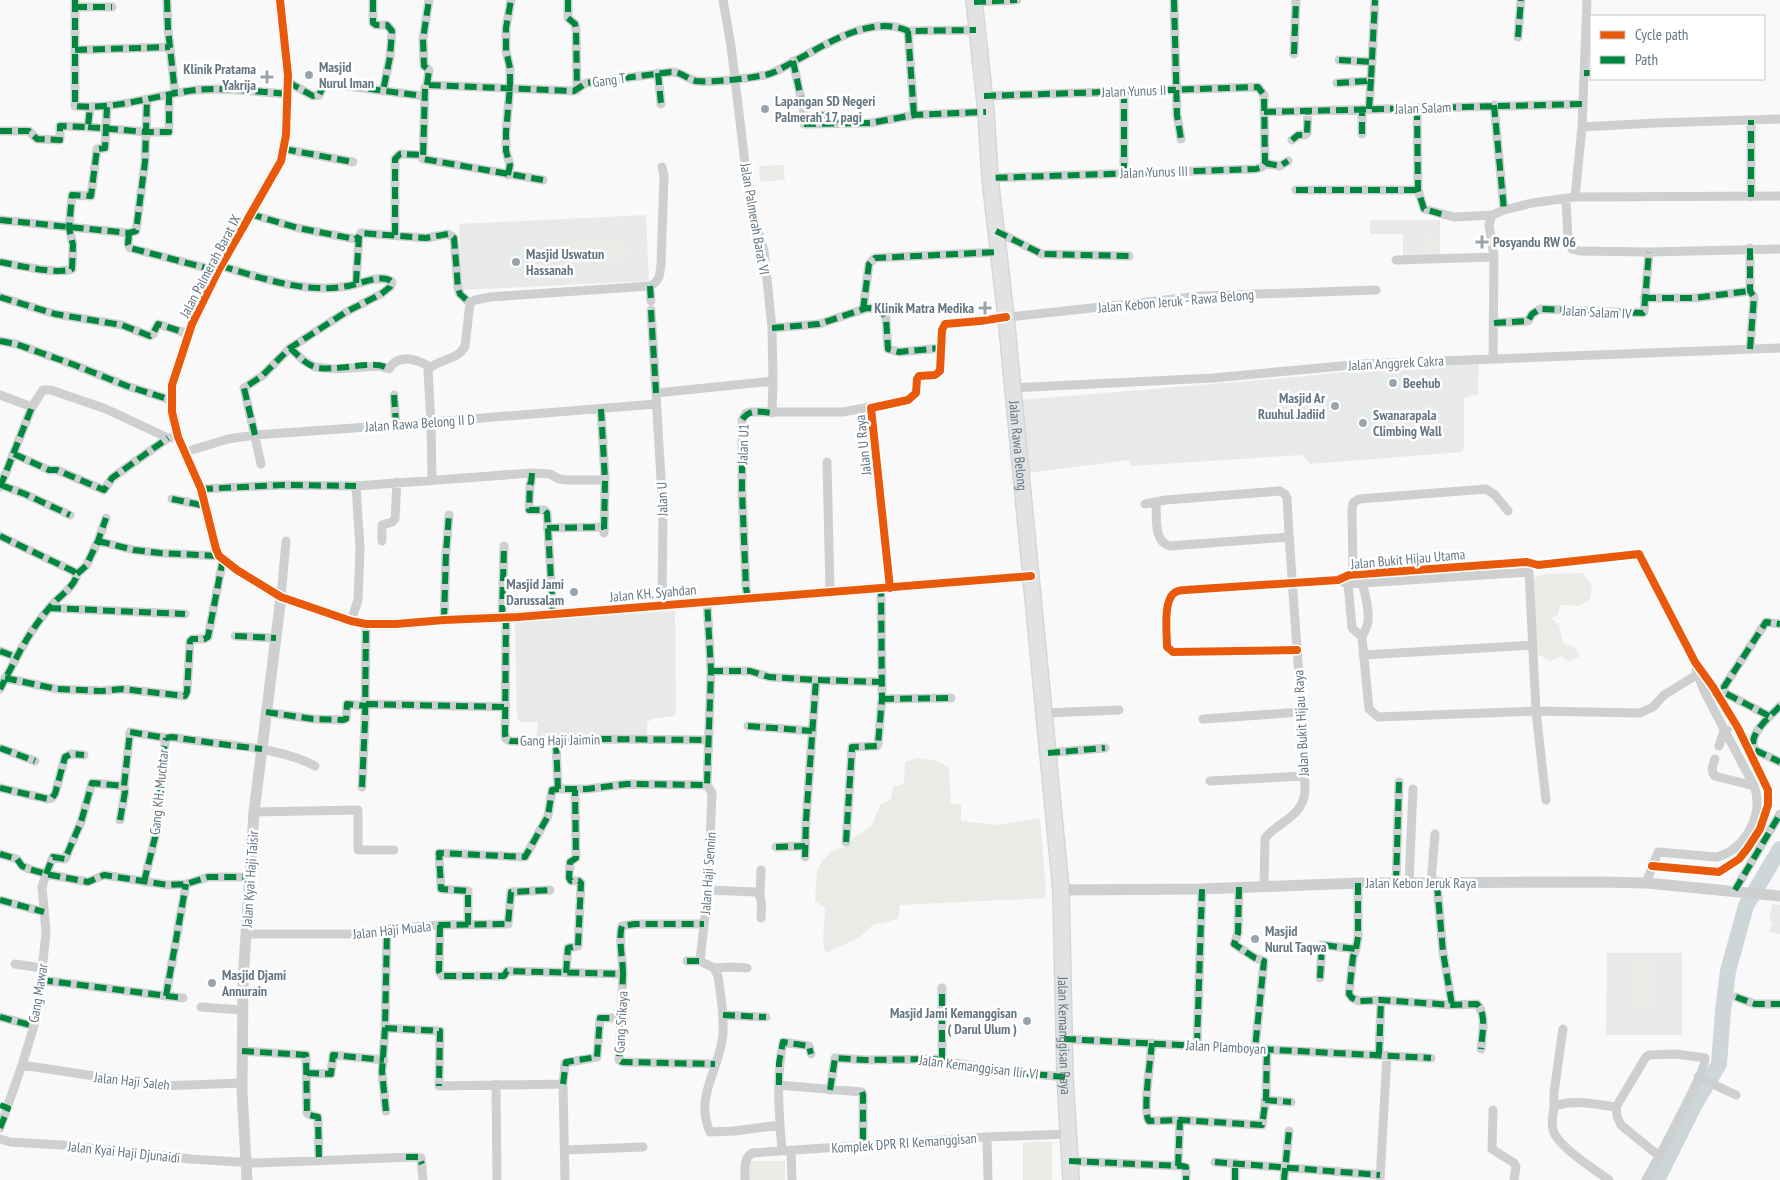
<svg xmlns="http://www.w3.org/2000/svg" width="1780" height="1180" viewBox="0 0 1780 1180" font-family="'PT Sans Narrow',sans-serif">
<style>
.built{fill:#e8e9e9}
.green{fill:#e8ebe6}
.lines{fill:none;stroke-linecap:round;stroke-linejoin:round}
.river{stroke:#ced6d9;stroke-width:16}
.primary-casing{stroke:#d5d6d7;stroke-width:18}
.minor{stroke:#cecfd0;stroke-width:9}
.tertiary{stroke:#cecfd0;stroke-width:11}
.primary{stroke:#e1e2e2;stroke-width:15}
.quiet{stroke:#00873e;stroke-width:6;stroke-dasharray:12 6;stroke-linecap:butt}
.cycleway-casing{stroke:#fff;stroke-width:11}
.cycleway{stroke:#e8590c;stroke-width:8}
.poi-dot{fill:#99a4ac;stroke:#fff;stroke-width:2}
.labels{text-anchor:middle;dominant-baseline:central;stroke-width:5;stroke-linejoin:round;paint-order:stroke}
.poi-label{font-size:14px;font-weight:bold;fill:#657683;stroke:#fff;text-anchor:start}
.street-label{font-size:14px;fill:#657683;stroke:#fff}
</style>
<rect width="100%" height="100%" fill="#f9f9f9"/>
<path class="built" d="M646 215 649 281 462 290 459 224Z
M1370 220H1440V258L1403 257V234H1370Z
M1479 362 1478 394 1464 398V447L1462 452 1310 464 1302 455 1131 466 1129 460 1027 473 1020 400 1285 378 1395 367Z
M675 611 676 713 674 716 653 719 647 722V738L536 740 538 722H521L517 718 515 622Z
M1772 904 1780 905V934L1770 932 1772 922 1769 921Z
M1607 953H1682V1035H1606Z"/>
<path class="green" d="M783 165 785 180 760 182 759 166Z
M1421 235H1438V254H1421Z
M628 236 629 260 566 264 564 240Z
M1583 573 1592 586 1590 599 1579 606 1560 605 1558 615 1551 618 1559 625 1563 643 1574 647 1580 656 1569 661 1561 656 1551 661 1539 655 1534 649 1533 578 1547 574Z
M917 758 938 761 949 768 951 804H961V821L998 825 1040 818 1046 890 1045 898 900 905 898 919 873 925 860 937 826 953 823 945 825 908 815 901 817 871 822 861 831 852 846 846 856 836 872 825 880 805 891 799 893 787 904 784 905 762Z
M1635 955H1658V1007H1635Z
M1023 1142H1052V1180H1023Z
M747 1161H785V1180H747Z"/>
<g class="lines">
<path class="river" d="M1657 1180 1695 1104 1719 1064 1723 1011 1728 971 1746 906 1780 849"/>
<g class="primary-casing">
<g id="primary">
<path id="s1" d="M974 0 986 112 990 178 1006 317 1061 890 1065 1077 1071 1180"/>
</g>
</g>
<path class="minor" d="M75 0V106C117 110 155 95 196 90 226 87 258 92 288 94
M167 0 168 29 175 93
M373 0V23L376 25H387L392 31 390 57 383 91
M568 0V18L575 24 576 29 577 90
M1174 0 1177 115 1181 139
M974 2 1017 0
M75 7H112
M908 31 914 115
M1518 37 1521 0
M75 50 170 47
M1294 54 1296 0
M1339 60 1372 62
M793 61 805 117 809 118 831 114 837 123
M658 73 661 104
M288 82 313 96 319 95 323 87 331 84 424 96
M1337 83 1366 81 1371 79 1375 0
M427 85 429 70 424 66 423 39 429 0
M1124 91V173
M984 96 1258 87 1264 95 1265 163 1262 167 1256 169 990 178
M1494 105 1504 210
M1417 108 1418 190 1424 209 1454 217 1492 215 1504 210 1532 203 1575 197 1780 196
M1369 109 1371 79
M1264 112 1582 104
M804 124 870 123 914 115 986 112
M88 127 146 132H169V95
M1582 127 1656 123 1780 119
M0 131H29L37 139 60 140V126L88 127 90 107
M1362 134V109
M1292 140 1298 135H1305L1307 133 1308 111
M284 149 353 162
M1265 163 1280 166 1288 161
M508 175 510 165 506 151V132L510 87V68L506 51V28L511 0
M543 180 423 159 425 87 429 85 574 91 586 83 671 72C682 72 687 79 696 81 711 83 754 78 769 74 777 72 785 66 793 62 825 45 871 14 908 31L976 30
M1296 190H1418
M1575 197 1582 127 1587 0
M1751 197V120
M1566 199 1568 241 1572 249 1579 251 1649 252 1780 249
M250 214 298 228 355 239 359 237
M1492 215 1489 225 1494 257 1493 359
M0 220 129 233 136 231 145 162 147 100
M996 231 1042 254 1129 256
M129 233 128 244 130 248 218 271
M395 235V159L400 154 422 155
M1396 260 1494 257
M0 262C16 265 58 275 72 269L73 245 69 228 72 195 91 196 97 149 105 148 107 107
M221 266C262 278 305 294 348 286 359 284 384 273 392 282L390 287 381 294 346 312 290 348 262 376 244 388 261 464
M356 283 359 237 361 233 426 238 448 234 454 238 458 288 460 294 470 303
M650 286 651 301
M0 297 55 314 122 325 150 336 153 334 158 324 189 334
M1644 298H1694L1750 291
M470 303 475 300 490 297 650 286C660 281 660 274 661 264L664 176 662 167
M651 310 663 513 662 605
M863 310 869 264 875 258 998 252
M1494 323 1528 321 1532 314 1540 309 1643 313 1644 312 1649 252
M772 328 819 324 867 308 881 309 886 318 888 349 899 352 941 348
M0 341 16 344 72 364 127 386 171 400
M290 348 304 361 315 367 335 369 380 366 389 369C398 353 417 359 430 367
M1750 349 1754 297 1750 291V248
M1012 388 1213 378 1362 364 1780 348
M656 393 773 381 772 328 764 251 754 217 745 163 731 46 723 0
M0 395 32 407
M394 395 396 425
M871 408 890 588
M601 409 605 480 604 533
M772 413 773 381
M185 452 228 439 255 435 396 425 656 404
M14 454 49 470H57L104 490 112 478 168 438
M827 462 830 592
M532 473 531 483 530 484 529 510H544L547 513 553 614
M432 480 431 422 428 370C438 358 458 361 465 346L470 303
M1 485 25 494 70 515
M0 487 32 407 43 390H51L106 409 168 438 178 437
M201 489 283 485 356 486 532 473 550 474 559 479 567 480H605
M172 499 206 506
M1156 502C1157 517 1153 542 1170 546L1289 537
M1145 504 1166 500 1280 491 1285 494 1287 498C1292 596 1302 693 1305 791 1303 817 1279 821 1265 838L1264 886
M547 528 604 527
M0 536 73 571 77 574C75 587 59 596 51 606 28 632 16 659 0 689
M98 541 134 550 160 553 219 556
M382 541V525L392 522 395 519 397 482
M1527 562 1529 572 1536 711 1546 800
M1355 571C1364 580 1369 609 1368 622 1367 628 1364 632 1362 637L1369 709 1378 717 1536 711 1640 713 1653 707 1664 695 1703 671
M77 574 86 566 98 541 106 518
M1343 582 1348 584 1363 583 1529 572
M281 597 286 541
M748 599 746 588 742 491V420L746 413 750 412H843L908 400 916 393 917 379 919 376 935 375 940 371 942 330 945 324 1201 296 1376 290
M707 601 711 671 707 785 712 793 708 890 700 961 714 968 718 976C721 995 724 1015 723 1034 720 1070 694 1095 710 1132L734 1131 780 1125
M49 608 185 614
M502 617 504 546
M506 617 505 734 506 739 511 741 556 742 604 739 707 740
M444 620 446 552 449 515
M351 621 358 600 360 548 356 486
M235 636 276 638
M1362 637 1352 628 1351 616 1348 584 1349 575 1353 569 1352 509 1353 503 1359 499 1486 489 1495 495 1508 511
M1297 650 1173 652 1167 647C1167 633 1163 602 1174 593 1177 591 1182 590 1185 590L1338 580 1349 575 1527 562 1538 565 1639 554 1695 662 1713 687 1738 728 1768 790V805L1760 829 1747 849 1739 859 1719 872 1652 866
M0 651 16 657
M1363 655 1533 645
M711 671H750L769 677 816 680 882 682
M5 678 57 689 102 691 122 689 185 696 187 692 190 641 192 639H204L208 637 223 559
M882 699 951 698
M366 704 506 707
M1780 706C1771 716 1746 735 1755 750L1780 762
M266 712 313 719 343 720 346 719 347 704 366 706
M1044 713 1119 710
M1769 716 1725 693 1724 687 1766 622 1780 624
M1203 719 1302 712
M748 726 812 731
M556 742 558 789H587L627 784 707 785
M1719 746 1724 731 1727 730
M0 748 35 761
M1048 753 1105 748
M1715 759C1713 765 1710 771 1715 776L1754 786
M1210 781 1304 776
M362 787 365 721 366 624
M0 788 48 799 52 798 55 794 65 757 71 754 84 755
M254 812 358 810V850H394
M120 820 125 792 124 786
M846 842 852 747 877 746 878 744 882 699 881 589
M776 847 805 846
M0 854 17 859 22 866 29 869 46 874 88 882 104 875 168 885 186 884 208 877H250
M805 857 806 821 816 680
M144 882 159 821 162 761 166 738
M1358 883V937L1356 949 1353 957 1349 994 1352 998 1359 1001 1381 1000 1452 1005 1477 1004C1487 1014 1482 1035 1481 1049
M1396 883 1399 782
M1409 883 1413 789
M1431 883 1435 834
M1646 883 1658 852 1716 857C1745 851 1765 813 1754 786L1704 691 1696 670
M1437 884 1443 952 1452 1005
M1239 887 1238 933 1234 944 1255 958 1264 961 1255 1049
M708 890 756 892C764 897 761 909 761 918
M1735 890 1780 814
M760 895 761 870
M0 900 44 912
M440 925 439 971 442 976H504L507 971 623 974 619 1060 622 1062 715 1064
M468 925V891L441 889 439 853 525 857 548 816 552 790 558 789
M246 934H369L396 928 440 925 508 924 511 892 550 890
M687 961H700
M15 964 42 968
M714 968 729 967 747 968
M566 973 568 948 578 946 581 883 579 881H571L569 878 570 862 576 858 575 790
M623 974C623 960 618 938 622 926L635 924H704
M1320 978 1322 945 1356 949
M41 980 183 998
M166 996 186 884
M1736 997 1755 1004H1780
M201 1007 242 1010
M723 1015 766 1017
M0 1017 34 1026
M385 1028 440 1031 439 1086 563 1084
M1064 1039 1431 1058
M1152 1043C1151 1056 1142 1113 1149 1121L1180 1120 1262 1125 1266 1098 1267 1049
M1197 1045 1202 889
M242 1051 306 1055 307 1113 310 1115 318 1117 319 1161
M1379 1054 1381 1000
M942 1060V988
M22 1065 160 1086 242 1083
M307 1073 331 1074 333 1055 384 1060
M1698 1077 1736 1095
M496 1084 497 1180
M779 1085 862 1092 863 1095V1146
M830 1090 835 1058 866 1060 934 1059 1000 1071 1065 1077
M1265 1100 1291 1102
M1554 1107V1092L1563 1029
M1493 1110 1492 1149 1514 1163 1516 1167 1514 1180
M386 1111 382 1072 385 1028 387 929
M0 1128 22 1065 34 1026 41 980 46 932 42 887 46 874 53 857 65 859 81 822 92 783 124 786 130 732 166 738 172 737C219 746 273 744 315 766
M987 1137 988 1180
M0 1139 10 1142 62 1145 191 1159 257 1163 414 1157 421 1158 423 1180
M565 1150 643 1147
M782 1151C779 1115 776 1078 783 1042L809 1046 811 1054
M791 1151 792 1180
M1069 1161 1182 1166 1186 1167V1180
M1215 1162 1380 1175
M1178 1166 1180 1120
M565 1180 563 1084 565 1063 597 1057 600 1018H620
M745 1180C745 1170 743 1159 752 1153L987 1137 1068 1134
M1235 1180V1163
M1284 1180 1289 1131
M1380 1180 1387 1055
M1609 1180C1594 1169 1558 1147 1553 1130 1551 1122 1553 1115 1554 1107 1572 1098 1597 1105 1616 1107
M1646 1180C1655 1164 1707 1069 1705 1058L1676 1054 1649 1055 1646 1057 1616 1107 1617 1116 1621 1125 1659 1156"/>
<path class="tertiary" d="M280 0 288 75 286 135 281 161 218 271 192 324 172 385V412L178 437 201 489 216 549 219 556 237 570 281 597 351 621 366 624H396L444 620 518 617 1031 576
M1061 890 1202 889 1358 883 1599 882 1646 883 1780 896
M247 1180 242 1090 243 980 254 812 281 597"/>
<use href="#primary" class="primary"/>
<path class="quiet" d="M75 0V106C117 110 155 95 196 90 226 87 258 92 288 94
M167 0 168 29 175 93
M373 0V23L376 25H387L392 31 390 57 383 91
M568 0V18L575 24 576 29 577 90
M1174 0 1177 115 1181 139
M974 2 1017 0
M75 7H112
M908 31 914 115
M1518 37 1521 0
M75 50 170 47
M1294 54 1296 0
M1339 60 1372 62
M793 61 805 117 809 118 831 114 837 123
M658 73 661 104
M1584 73H1591
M288 82 313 96 319 95 323 87 331 84 424 96
M1337 83 1366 81 1371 79 1375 0
M427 85 429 70 424 66 423 39 429 0
M1124 91V173
M984 96 1258 87 1264 95 1265 163 1262 167 1256 169 990 178
M1494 105 1504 210
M1417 108 1418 190 1424 209 1444 215
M1369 109 1371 79
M1264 112 1582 104
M804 124 870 123 914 115 986 112
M88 127 146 132H169V95
M0 131H29L37 139 60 140V126L88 127 90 107
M1362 134V109
M1292 140 1298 135H1305L1307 133 1308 111
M284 149 353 162
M1265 163 1280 166 1288 161
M508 175 510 165 506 151V132L510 87V68L506 51V28L511 0
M543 180 423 159 425 87 429 85 574 91 586 83 671 72C682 72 687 79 696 81 711 83 754 78 769 74 777 72 785 66 793 62 825 45 871 14 908 31L976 30
M1296 190H1418
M1751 197V120
M250 214 298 228 355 239 359 237
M0 220 129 233 136 231 145 162 147 100
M996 231 1042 254 1129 256
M129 233 128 244 130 248 218 271
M395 235V159L400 154 422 155
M0 262C16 265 58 275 72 269L73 245 69 228 72 195 91 196 97 149 105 148 107 107
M221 266C262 278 305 294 348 286 359 284 384 273 392 282L390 287 381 294 346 312 290 348 262 376 244 388 255 435
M356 283 359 237 361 233 426 238 448 234 454 238 458 288 460 294 470 303
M650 286 651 301
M0 297 55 314 122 325 150 336 153 334 158 324 189 334
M1644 298H1694L1750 291
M651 310 656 393
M863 310 869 264 875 258 998 252
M1494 323 1528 321 1532 314 1540 309 1643 313 1644 312 1649 252
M772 328 819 324 867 308 881 309 886 318 888 349 899 352 941 348
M0 341 16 344 72 364 127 386 171 400
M290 348C298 355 305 364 315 367 334 373 374 358 389 369
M1750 349 1754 297 1750 291V248
M394 395 396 425
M601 409 605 480 604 533
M14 454 49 470H57L104 490 112 478 168 438
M532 473 531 483 530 484 529 510H544L547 513 553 614
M1 485 25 494 70 515
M0 487 32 407
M201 489 283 485 356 486
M172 499 206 506
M547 528 604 527
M0 536 73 571 77 574C75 587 59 596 51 606 28 632 16 659 0 689
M98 541 134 550 160 553 219 556
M77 574 86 566 98 541 106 518
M748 599 746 588 742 491V420C750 408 760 412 772 413
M49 608 185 614
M502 617 504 546
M506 617 505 734 506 739 511 741 556 742 604 739 707 740
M444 620 446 552 449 515
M235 636 276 638
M0 651 16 657
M711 671H750L769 677 816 680 882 682
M5 678 57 689 102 691 122 689 185 696 187 692 190 641 192 639H204L208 637 223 559
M882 699 951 698
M366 704 506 707
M1780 706C1771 716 1746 735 1755 750L1780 762
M266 712 313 719 343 720 346 719 347 704 366 706
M1769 716 1725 693 1724 687 1766 622 1780 624
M748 726 812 731
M556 742 558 789H587L627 784 707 785 711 671 707 601
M0 748 35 761
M1048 753 1105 748
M362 787 365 721 366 624
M0 788 48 799 52 798 55 794 65 757 71 754 84 755
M120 820 125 792 124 786
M846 842 852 747 877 746 878 744 882 699 881 589
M776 847 805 846
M0 854 17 859 22 866 29 869 46 874 88 882 104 875 168 885 186 884 208 877H250
M805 857 806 821 816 680
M46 874 53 857 65 859 81 822 92 783 124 786 130 732 166 738 172 737 234 746 262 749
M144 882 159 821 162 761 166 738
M1358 883V937L1356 949 1353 957 1349 994 1352 998 1359 1001 1381 1000 1452 1005 1477 1004C1487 1014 1482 1035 1481 1049
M1396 883 1399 782
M1437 884 1443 952 1452 1005
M1239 887 1238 933 1234 944 1255 958 1264 961 1255 1049
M1735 890 1780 814
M0 900 44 912
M440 925 439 971 442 976H504L507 971 623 974 619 1060 622 1062 715 1064
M468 925V891L441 889 439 853 525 857 548 816 552 790 558 789
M687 961H700
M566 973 568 948 578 946 581 883 579 881H571L569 878 570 862 576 858 575 790
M623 974C623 960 618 938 622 926L635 924H704
M1320 978 1322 945 1356 949
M41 980 183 998
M166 996 186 884
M1736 997 1755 1004H1780
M723 1015 766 1017
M0 1017 34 1026
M385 1028 440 1031 439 1086
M1064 1039 1431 1058
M1152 1043C1151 1056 1142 1113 1149 1121L1180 1120 1262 1125 1266 1098 1267 1049
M1197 1045 1202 889
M242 1051 306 1055 307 1113 310 1115 318 1117 319 1161
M1379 1054 1381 1000
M942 1060V988
M307 1073 331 1074 333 1055 384 1060
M563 1084 566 1062 597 1057 600 1018H620
M779 1085V1063L783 1042 809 1046 811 1054
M830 1090 835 1058 866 1060 934 1059 1000 1071 1065 1077
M862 1092 863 1095V1146
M1265 1100 1291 1102
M0 1105 8 1108 0 1128
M386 1111 382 1072 385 1028 387 929 440 925 508 924 511 892 550 890
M406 1157H419L422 1164
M1069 1161 1182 1166 1186 1167V1180
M1215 1162 1380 1175
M1178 1166 1180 1120
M1235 1180V1163
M1284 1180 1289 1131"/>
<g class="cycleway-casing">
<path id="cycleway" d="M280 0 288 75 286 135 281 161 218 271 192 324 172 385V412L178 437 201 489 216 549 219 556 237 570 281 597 351 621 366 624H396L444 620 518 617 1031 576
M890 588 871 408 908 400 916 393 917 379 919 376 935 375 940 371 942 330 945 324 980 321 1006 317
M1297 650 1173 652 1167 647C1167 633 1163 602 1174 593 1177 591 1182 590 1185 590L1338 580 1349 575 1527 562 1538 565 1639 554 1695 662 1713 687 1738 728 1768 790V805L1760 829 1747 849 1739 859 1719 872 1652 866"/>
</g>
<use href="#cycleway" class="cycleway"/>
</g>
<g class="poi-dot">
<circle cx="309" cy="75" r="5"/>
<path d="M264.5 69.5h5v5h5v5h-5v5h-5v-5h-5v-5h5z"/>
<circle cx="765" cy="109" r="5"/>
<path d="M1479.5 234.5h5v5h5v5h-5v5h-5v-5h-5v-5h5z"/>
<circle cx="516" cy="262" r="5"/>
<path d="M982.5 300.5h5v5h5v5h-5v5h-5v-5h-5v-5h5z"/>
<circle cx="1393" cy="383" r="5"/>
<circle cx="1335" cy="406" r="5"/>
<circle cx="1363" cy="423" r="5"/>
<circle cx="574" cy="592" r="5"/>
<circle cx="1255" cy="939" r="5"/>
<circle cx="212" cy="983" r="5"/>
<circle cx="1027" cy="1021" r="5"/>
</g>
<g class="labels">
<g class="poi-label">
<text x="319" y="67">Masjid<tspan x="319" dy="16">Nurul Iman</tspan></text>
<text x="256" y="69" text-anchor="end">Klinik Pratama<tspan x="256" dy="16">Yakrija</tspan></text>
<text x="775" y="101">Lapangan SD Negeri<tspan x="775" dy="16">Palmerah 17 pagi</tspan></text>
<text x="1493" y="242">Posyandu RW 06</text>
<text x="526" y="254">Masjid Uswatun<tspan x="526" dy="16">Hassanah</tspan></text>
<text x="974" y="308" text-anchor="end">Klinik Matra Medika</text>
<text x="1403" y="383">Beehub</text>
<text x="1325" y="398" text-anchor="end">Masjid Ar<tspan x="1325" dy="16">Ruuhul Jadiid</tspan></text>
<text x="1373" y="415">Swanarapala<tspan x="1373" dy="16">Climbing Wall</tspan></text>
<text x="564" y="584" text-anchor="end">Masjid Jami<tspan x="564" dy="16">Darussalam</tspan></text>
<text x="1265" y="931">Masjid<tspan x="1265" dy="16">Nurul Taqwa</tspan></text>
<text x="222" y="975">Masjid Djami<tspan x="222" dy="16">Annurain</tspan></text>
<text x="1017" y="1013" text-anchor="end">Masjid Jami Kemanggisan<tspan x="1017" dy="16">( Darul Ulum )</tspan></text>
</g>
<g class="street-label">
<text transform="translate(609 80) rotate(-8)">Gang T</text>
<text transform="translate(1134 91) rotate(-2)">Jalan Yunus II</text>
<text transform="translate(1423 108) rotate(-2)">Jalan Salam</text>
<text transform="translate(1154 172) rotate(-2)">Jalan Yunus III</text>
<text transform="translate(755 219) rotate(80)">Jalan Palmerah Barat VI</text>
<text transform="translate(210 266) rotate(-62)">Jalan Palmerah Barat IX</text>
<text transform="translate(1176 301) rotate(-5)">Jalan Kebon Jeruk - Rawa Belong</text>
<text transform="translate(1597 312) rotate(3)">Jalan Salam IV</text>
<text transform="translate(1396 363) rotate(-3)">Jalan Anggrek Cakra</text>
<text transform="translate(420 423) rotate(-4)">Jalan Rawa Belong II D</text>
<text transform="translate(743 444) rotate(-88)">Jalan U1</text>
<text transform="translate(863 445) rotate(-96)">Jalan U Raya</text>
<text stroke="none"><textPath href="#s1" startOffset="448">Jalan Rawa Belong</textPath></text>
<text transform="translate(662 499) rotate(-92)">Jalan U</text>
<text transform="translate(1408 559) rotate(-5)">Jalan Bukit Hijau Utama</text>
<text transform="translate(653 593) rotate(-5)">Jalan KH. Syahdan</text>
<text transform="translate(1301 723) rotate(-93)">Jalan Bukit Hijau Raya</text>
<text transform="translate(560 740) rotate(-1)">Gang Haji Jaimin</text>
<text transform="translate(159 792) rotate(-84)">Gang KH. Muchtar</text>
<text transform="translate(708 873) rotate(-86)">Jalan Haji Sennin</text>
<text transform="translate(250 879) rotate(-86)">Jalan Kyai Haji Taisir</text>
<text x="1421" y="883">Jalan Kebon Jeruk Raya</text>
<text transform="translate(392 930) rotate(-6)">Jalan Haji Muala</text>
<text transform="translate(38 993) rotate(-81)">Gang Mawar</text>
<text transform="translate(621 1022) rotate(-87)">Gang Srikaya</text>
<text stroke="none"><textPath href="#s1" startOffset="1040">Jalan Kemanggisan Raya</textPath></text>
<text transform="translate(1226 1047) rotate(3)">Jalan Plamboyan</text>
<text transform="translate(979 1067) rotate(7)">Jalan Kemanggisan Ilir VI</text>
<text transform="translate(132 1081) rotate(6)">Jalan Haji Saleh</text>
<text transform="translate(904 1143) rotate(-4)">Komplek DPR RI Kemanggisan</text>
<text transform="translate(124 1152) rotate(6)">Jalan Kyai Haji Djunaidi</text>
</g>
</g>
<rect x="1590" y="15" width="175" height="65" fill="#ffffff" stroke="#c1c8cd"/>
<rect x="1600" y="31" width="25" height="8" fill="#e8590c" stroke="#c1c8cd"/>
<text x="1635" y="40" font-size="15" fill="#657683">Cycle path</text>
<rect x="1600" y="56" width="25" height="8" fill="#00873e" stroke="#c1c8cd"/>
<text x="1635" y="65" font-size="15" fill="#657683">Path</text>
</svg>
